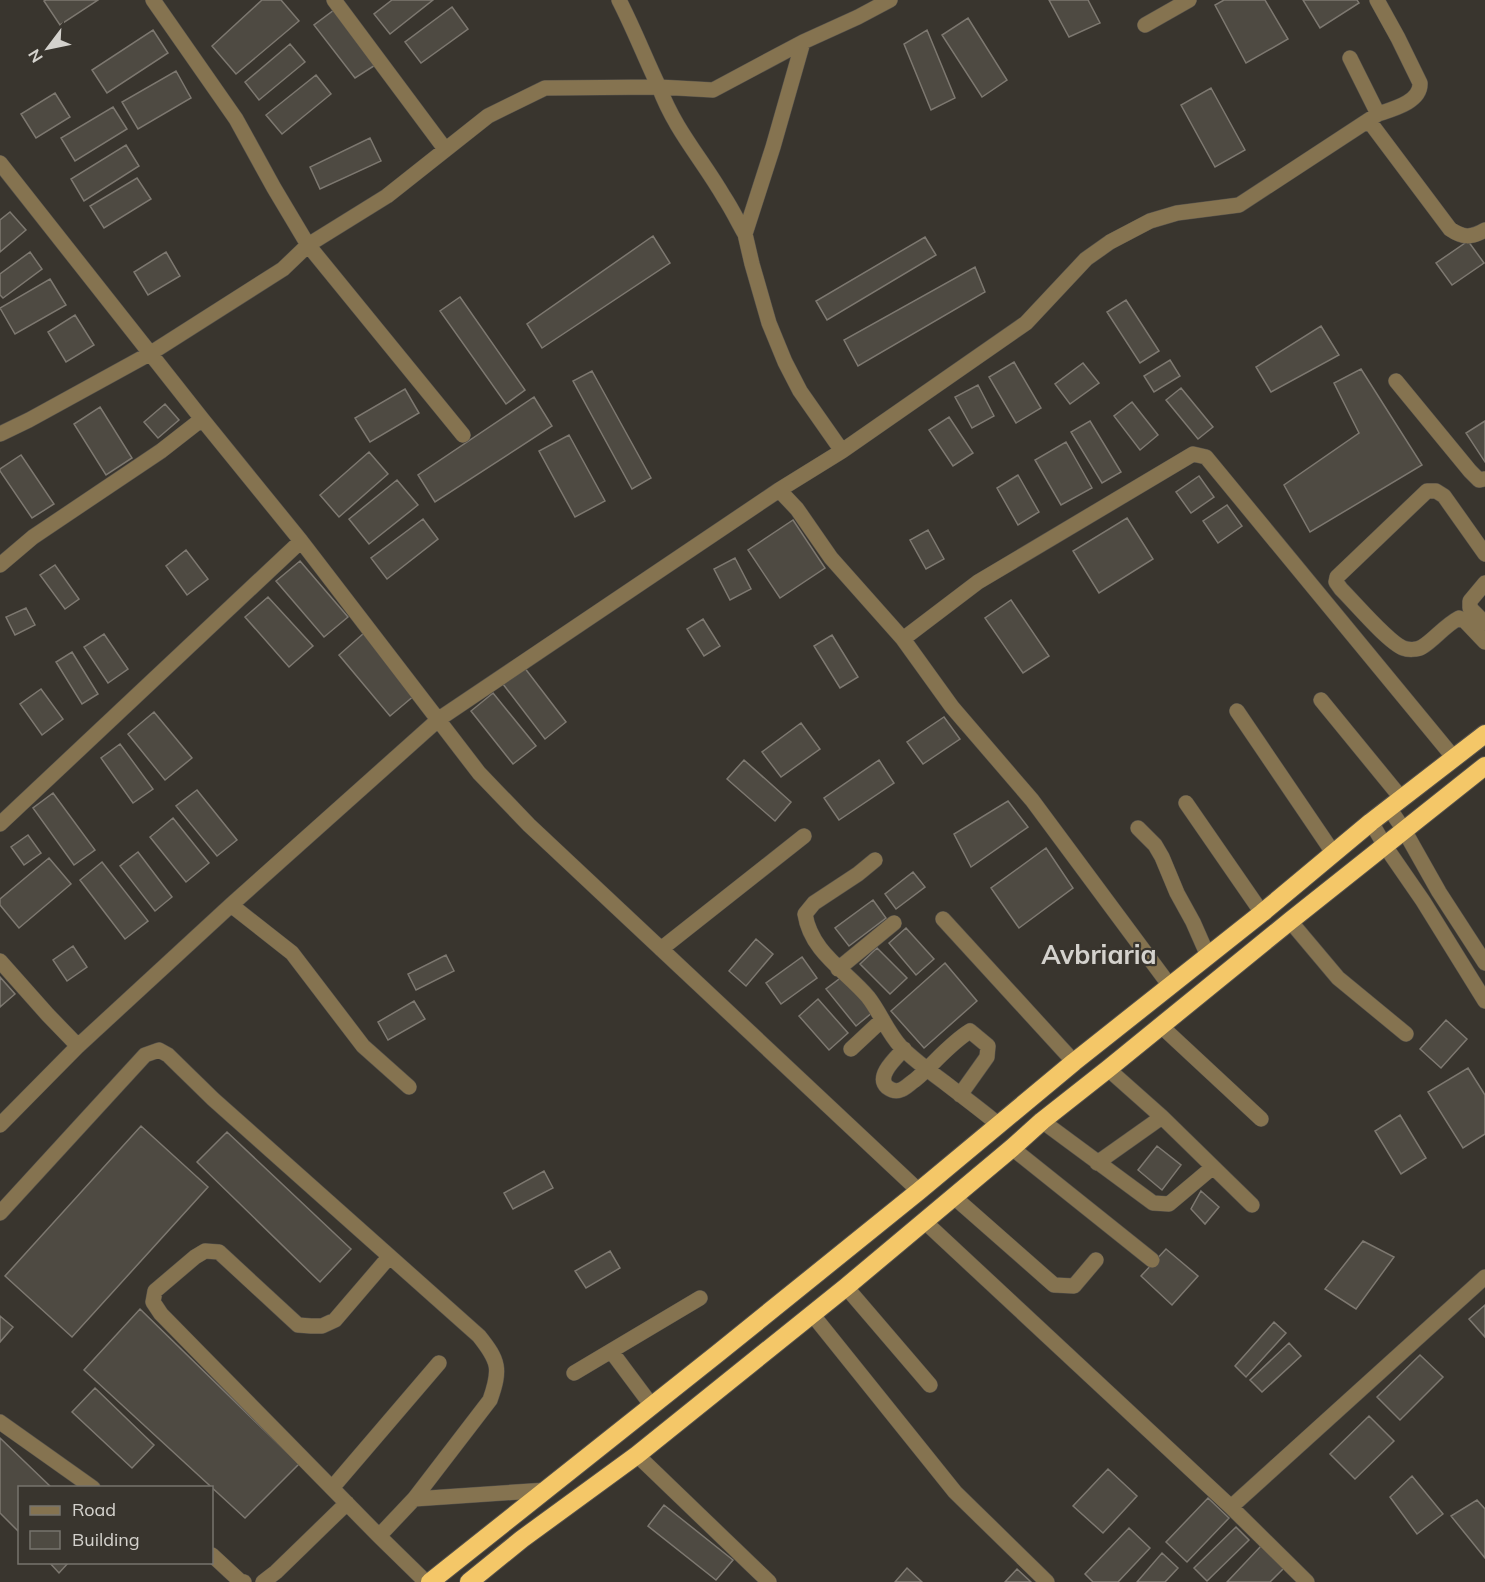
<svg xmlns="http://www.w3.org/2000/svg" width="1485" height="1582" viewBox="0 0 1485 1582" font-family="Mulish,sans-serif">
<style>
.building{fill:#4e4a42;stroke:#7d7870;stroke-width:1.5}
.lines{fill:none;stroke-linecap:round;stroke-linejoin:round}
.minor-casing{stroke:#55514b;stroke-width:16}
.highway-casing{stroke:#55514b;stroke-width:20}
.minor{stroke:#857350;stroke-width:15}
.highway{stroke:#f4c768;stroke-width:18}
.labels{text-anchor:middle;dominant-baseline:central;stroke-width:4.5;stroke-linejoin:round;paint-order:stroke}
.quarter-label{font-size:26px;font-weight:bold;fill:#d4d2cd;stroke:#39352e}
</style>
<rect width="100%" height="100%" fill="#39352e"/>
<path class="building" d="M46 0H98L60 25 44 1Z
M262 0H281L299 21 236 74 212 46Z
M392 0H433L390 34 374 14Z
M1049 0H1088L1100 23 1069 37Z
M1224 0H1265L1288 39 1246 63 1215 5Z
M1303 0H1357L1359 3 1320 28Z
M338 7 380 62 355 78 314 25Z
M452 7 468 29 421 63 405 42Z
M968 18 1007 80 982 97 942 35Z
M153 30 168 53 107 93 92 70Z
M927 30 955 98 931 110 904 44Z
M290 44 305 62 259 100 245 82Z
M176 71 191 98 138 129 122 102Z
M316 75 331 94 282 134 266 115Z
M1211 88 1245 150 1215 167 1181 105Z
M55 93 70 117 36 138 21 114Z
M113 107 127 129 75 161 61 138Z
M370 138 381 161 320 189 310 167Z
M126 145 139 166 84 201 71 179Z
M137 178 151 199 104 228 90 206Z
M10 212 26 230 0 252V220Z
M653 236 670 263 542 348 527 324Z
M925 237 936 255 827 320 816 301Z
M1468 241 1484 263 1452 285 1436 263Z
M30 252 42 269 3 298 0 295V274Z
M166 252 180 276 148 295 134 272Z
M975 267 985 292 858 366 844 340Z
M50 279 66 305 15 334 0 308Z
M460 297 525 390 506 404 440 311Z
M1126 300 1159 351 1140 363 1107 312Z
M75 315 94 345 66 362 48 332Z
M1321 326 1339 355 1271 392 1256 367Z
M1170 360 1180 376 1154 392 1144 376Z
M1014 362 1041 408 1016 423 989 377Z
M1083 363 1099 383 1070 404 1055 384Z
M1361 369 1422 465 1310 532 1284 485 1359 433 1334 383Z
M592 371 651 478 632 489 573 381Z
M978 385 994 416 972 428 955 397Z
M1181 388 1213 427 1198 439 1166 400Z
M405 389 419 413 370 442 355 418Z
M534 397 552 426 435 502 418 475Z
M1132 402 1158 435 1140 450 1114 416Z
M165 404 179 420 158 438 144 422Z
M100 407 132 458 106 475 74 424Z
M949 417 973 453 953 466 929 430Z
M1090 421 1121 472 1102 483 1071 432Z
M1485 421V462L1466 433Z
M569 435 605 501 575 517 539 451Z
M1066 442 1092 488 1061 505 1035 460Z
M369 452 388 474 339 517 320 495Z
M21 455 54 504 32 518 0 471V469Z
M1018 475 1039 512 1018 525 997 488Z
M1199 476 1214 497 1191 513 1176 492Z
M397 480 418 505 369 544 349 519Z
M1227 505 1242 526 1218 543 1203 521Z
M1127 518 1153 559 1099 593 1073 551Z
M423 519 438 539 387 579 371 558Z
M793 520 825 568 780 598 748 550Z
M928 530 944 559 926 569 910 540Z
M186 550 208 579 187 595 166 566Z
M735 558 751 589 730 600 714 569Z
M300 561 348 617 324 637 276 581Z
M55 565 79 599 65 609 40 575Z
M268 597 313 646 289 667 245 617Z
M1011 600 1049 656 1023 673 985 618Z
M26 608 35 625 15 635 6 617Z
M703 619 720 646 704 656 687 629Z
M364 633 415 695 390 716 339 655Z
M104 634 128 669 108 683 84 647Z
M832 635 858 677 840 688 814 646Z
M72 652 98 694 82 704 56 662Z
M524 667 566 722 545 739 503 684Z
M41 689 63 719 42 735 20 704Z
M493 693 536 746 513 764 471 711Z
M154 712 192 758 165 780 128 734Z
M944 717 960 739 923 764 907 742Z
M801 723 820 749 781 777 762 752Z
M120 744 153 789 133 803 101 758Z
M744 760 791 802 775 821 727 779Z
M879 760 894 783 839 820 824 798Z
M197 790 237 840 217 856 176 806Z
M53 793 95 850 74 865 33 808Z
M1008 801 1028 827 971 867 954 834Z
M173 818 209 863 186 882 150 837Z
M28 835 41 853 24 865 11 847Z
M1046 848 1073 888 1019 928 991 888Z
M138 852 172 897 155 911 120 866Z
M49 858 71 884 19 928 0 905V899Z
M102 862 148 921 125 939 80 880Z
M913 872 925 887 896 909 885 894Z
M873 900 886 918 849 946 835 928Z
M906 928 934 959 916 975 889 943Z
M756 939 773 954 746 986 729 971Z
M73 946 87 967 67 981 53 960Z
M877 948 907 978 890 994 860 964Z
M446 955 454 971 416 990 408 974Z
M802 957 817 978 781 1004 766 983Z
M945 963 977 1001 924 1048 891 1011Z
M843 976 873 1012 856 1026 826 989Z
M0 977 15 994 0 1007Z
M818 999 848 1033 829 1050 799 1016Z
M414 1001 425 1019 388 1040 378 1022Z
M1446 1020 1467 1039 1441 1068 1420 1049Z
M1468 1068 1485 1095V1134L1463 1148 1428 1092Z
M1400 1115 1426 1158 1401 1174 1375 1131Z
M141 1126 208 1187 72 1337 5 1276Z
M227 1132 351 1249 320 1282 197 1162Z
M1157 1146 1181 1165 1162 1190 1138 1170Z
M544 1171 553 1188 513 1209 504 1193Z
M1201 1191 1219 1207 1205 1224 1191 1209Z
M1363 1241 1394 1257 1356 1309 1325 1289Z
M1166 1249 1198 1276 1172 1305 1141 1276Z
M610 1251 620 1268 586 1288 575 1271Z
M1485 1305V1337L1469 1319Z
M140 1309 299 1464 245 1518 84 1370Z
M0 1316 13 1327 0 1342Z
M1274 1322 1286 1333 1246 1377 1235 1366Z
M1289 1343 1301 1356 1262 1392 1250 1380Z
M1420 1355 1443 1377 1400 1420 1377 1397Z
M95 1388 154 1445 132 1468 72 1412Z
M1369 1416 1394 1441 1355 1479 1330 1454Z
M0 1438 52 1488H20V1533L0 1513Z
M1108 1469 1137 1496 1103 1533 1073 1506Z
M1412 1476 1443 1514 1417 1534 1390 1497Z
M1208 1498 1229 1518 1187 1562 1166 1542Z
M1477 1500 1485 1509V1558L1451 1516Z
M664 1505 733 1560 716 1580 648 1526Z
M1236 1527 1249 1540 1207 1581 1194 1568Z
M1129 1528 1150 1548 1118 1582H1093L1085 1574Z
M1261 1546 1284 1568 1270 1582H1227Z
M1162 1553 1178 1568 1165 1582H1137Z
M49 1562H69L59 1573Z
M907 1568 922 1582H895Z
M1017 1569 1031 1582H1005Z"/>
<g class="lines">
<g class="minor-casing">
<path id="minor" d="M334 0 445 149
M619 0C634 29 645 58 659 87L713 90 803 42 858 17 890 0
M1145 25 1189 0
M803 42 773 147 745 234 752 264 769 323 785 362 800 391 842 451
M1350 58 1378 114
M1369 121 1450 229C1463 238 1471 238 1485 230
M0 163 202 419 301 541 479 773 529 825 919 1191
M1396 381 1470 471 1479 480 1485 479
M0 434 29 420 151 353 283 269 308 245 274 188 236 119 153 0
M463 435 308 245 387 196 488 116 545 88 659 87C675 130 702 159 724 197 732 209 738 222 745 234
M779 490 797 509 831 558 903 639 952 707 1032 800 1170 986
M1485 554 1444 496 1436 491H1427L1337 577 1336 582 1341 589C1355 603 1388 642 1403 648 1408 650 1417 650 1422 647 1434 640 1444 626 1459 618L1465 621 1485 642
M0 565 33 537 161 451 202 419
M1485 583 1470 601V608L1485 623
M903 639 978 582 1193 454 1206 457 1454 758
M1321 700 1402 799
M1237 711 1334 854
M1186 803 1262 913
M1389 808 1404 830 1439 892 1485 963
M1371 822 1385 846 1423 901 1485 1001
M0 824 301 541
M1138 828 1155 845 1162 857 1177 893 1193 922 1208 956
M875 860 858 874 814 903 805 914C811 952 845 970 868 997 880 1012 887 1032 901 1047 914 1060 929 1071 944 1082 962 1096 981 1110 999 1125
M231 905 292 953 363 1046 409 1087
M943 919 1074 1062
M1290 921 1338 978 1406 1034
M661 949 804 836
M0 961 48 1015 78 1046
M838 969 894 923
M1161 1026 1261 1119
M851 1049 882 1020
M904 1049C897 1057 875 1076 887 1087 891 1090 895 1092 900 1090 905 1089 910 1083 915 1080 934 1064 949 1044 970 1031L988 1046 987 1057 960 1095
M1108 1069 1162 1117 1252 1205
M1042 1121 1153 1203 1169 1204 1213 1167
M0 1125 78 1046 231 905 439 719 779 490 842 451 1026 323 1086 259 1110 242 1150 221 1177 213 1239 205 1378 114C1393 109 1421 102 1420 83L1398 38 1377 0
M1012 1148 1152 1260
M1097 1163 1162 1117
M954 1197 1054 1285 1074 1286 1096 1260
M0 1213 145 1055 159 1050 168 1055 213 1099 479 1336C499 1361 501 1369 490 1400L414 1499 379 1536
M924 1221 1231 1507 1307 1582
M389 1257 335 1320 322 1326H311L298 1325 219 1252 205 1251 195 1257 155 1291 153 1302 161 1314 379 1536 426 1582
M846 1287 930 1385
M812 1314 955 1492 1047 1582
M611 1351 652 1406
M574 1373 700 1298
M0 1422 93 1488
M637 1455 769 1582
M332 1488 439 1363
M414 1499 547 1490
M1231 1507 1485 1277
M212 1555 240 1581 244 1582
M263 1582 276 1572 347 1503"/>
</g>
<g class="highway-casing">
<path id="highway" d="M430 1582 717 1354 919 1191 1074 1062 1262 913 1371 822 1485 734
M469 1582 522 1539 637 1455 846 1287 1012 1148 1042 1121 1108 1069 1290 921 1485 766"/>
</g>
<use href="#minor" class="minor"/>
<use href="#highway" class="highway"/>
</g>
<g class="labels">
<g class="quarter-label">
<text x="1099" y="954">Avbriaria</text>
</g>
</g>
<rect x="18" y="1486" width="195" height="78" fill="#39352e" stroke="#77746e" stroke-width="1.5"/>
<rect x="30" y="1506" width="30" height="9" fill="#857350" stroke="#77746e" stroke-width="1.5"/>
<text x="72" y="1516" font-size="18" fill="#d4d2cd">Road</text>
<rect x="30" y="1531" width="30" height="18" fill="#4e4a42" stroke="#77746e" stroke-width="1.5"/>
<text x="72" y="1546" font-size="18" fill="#d4d2cd">Building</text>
<g transform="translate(48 48) rotate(238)" stroke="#39352e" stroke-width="4.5" paint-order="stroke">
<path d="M0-4.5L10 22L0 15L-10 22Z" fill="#d4d2cd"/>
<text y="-9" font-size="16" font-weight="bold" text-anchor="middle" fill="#d4d2cd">N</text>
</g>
</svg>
